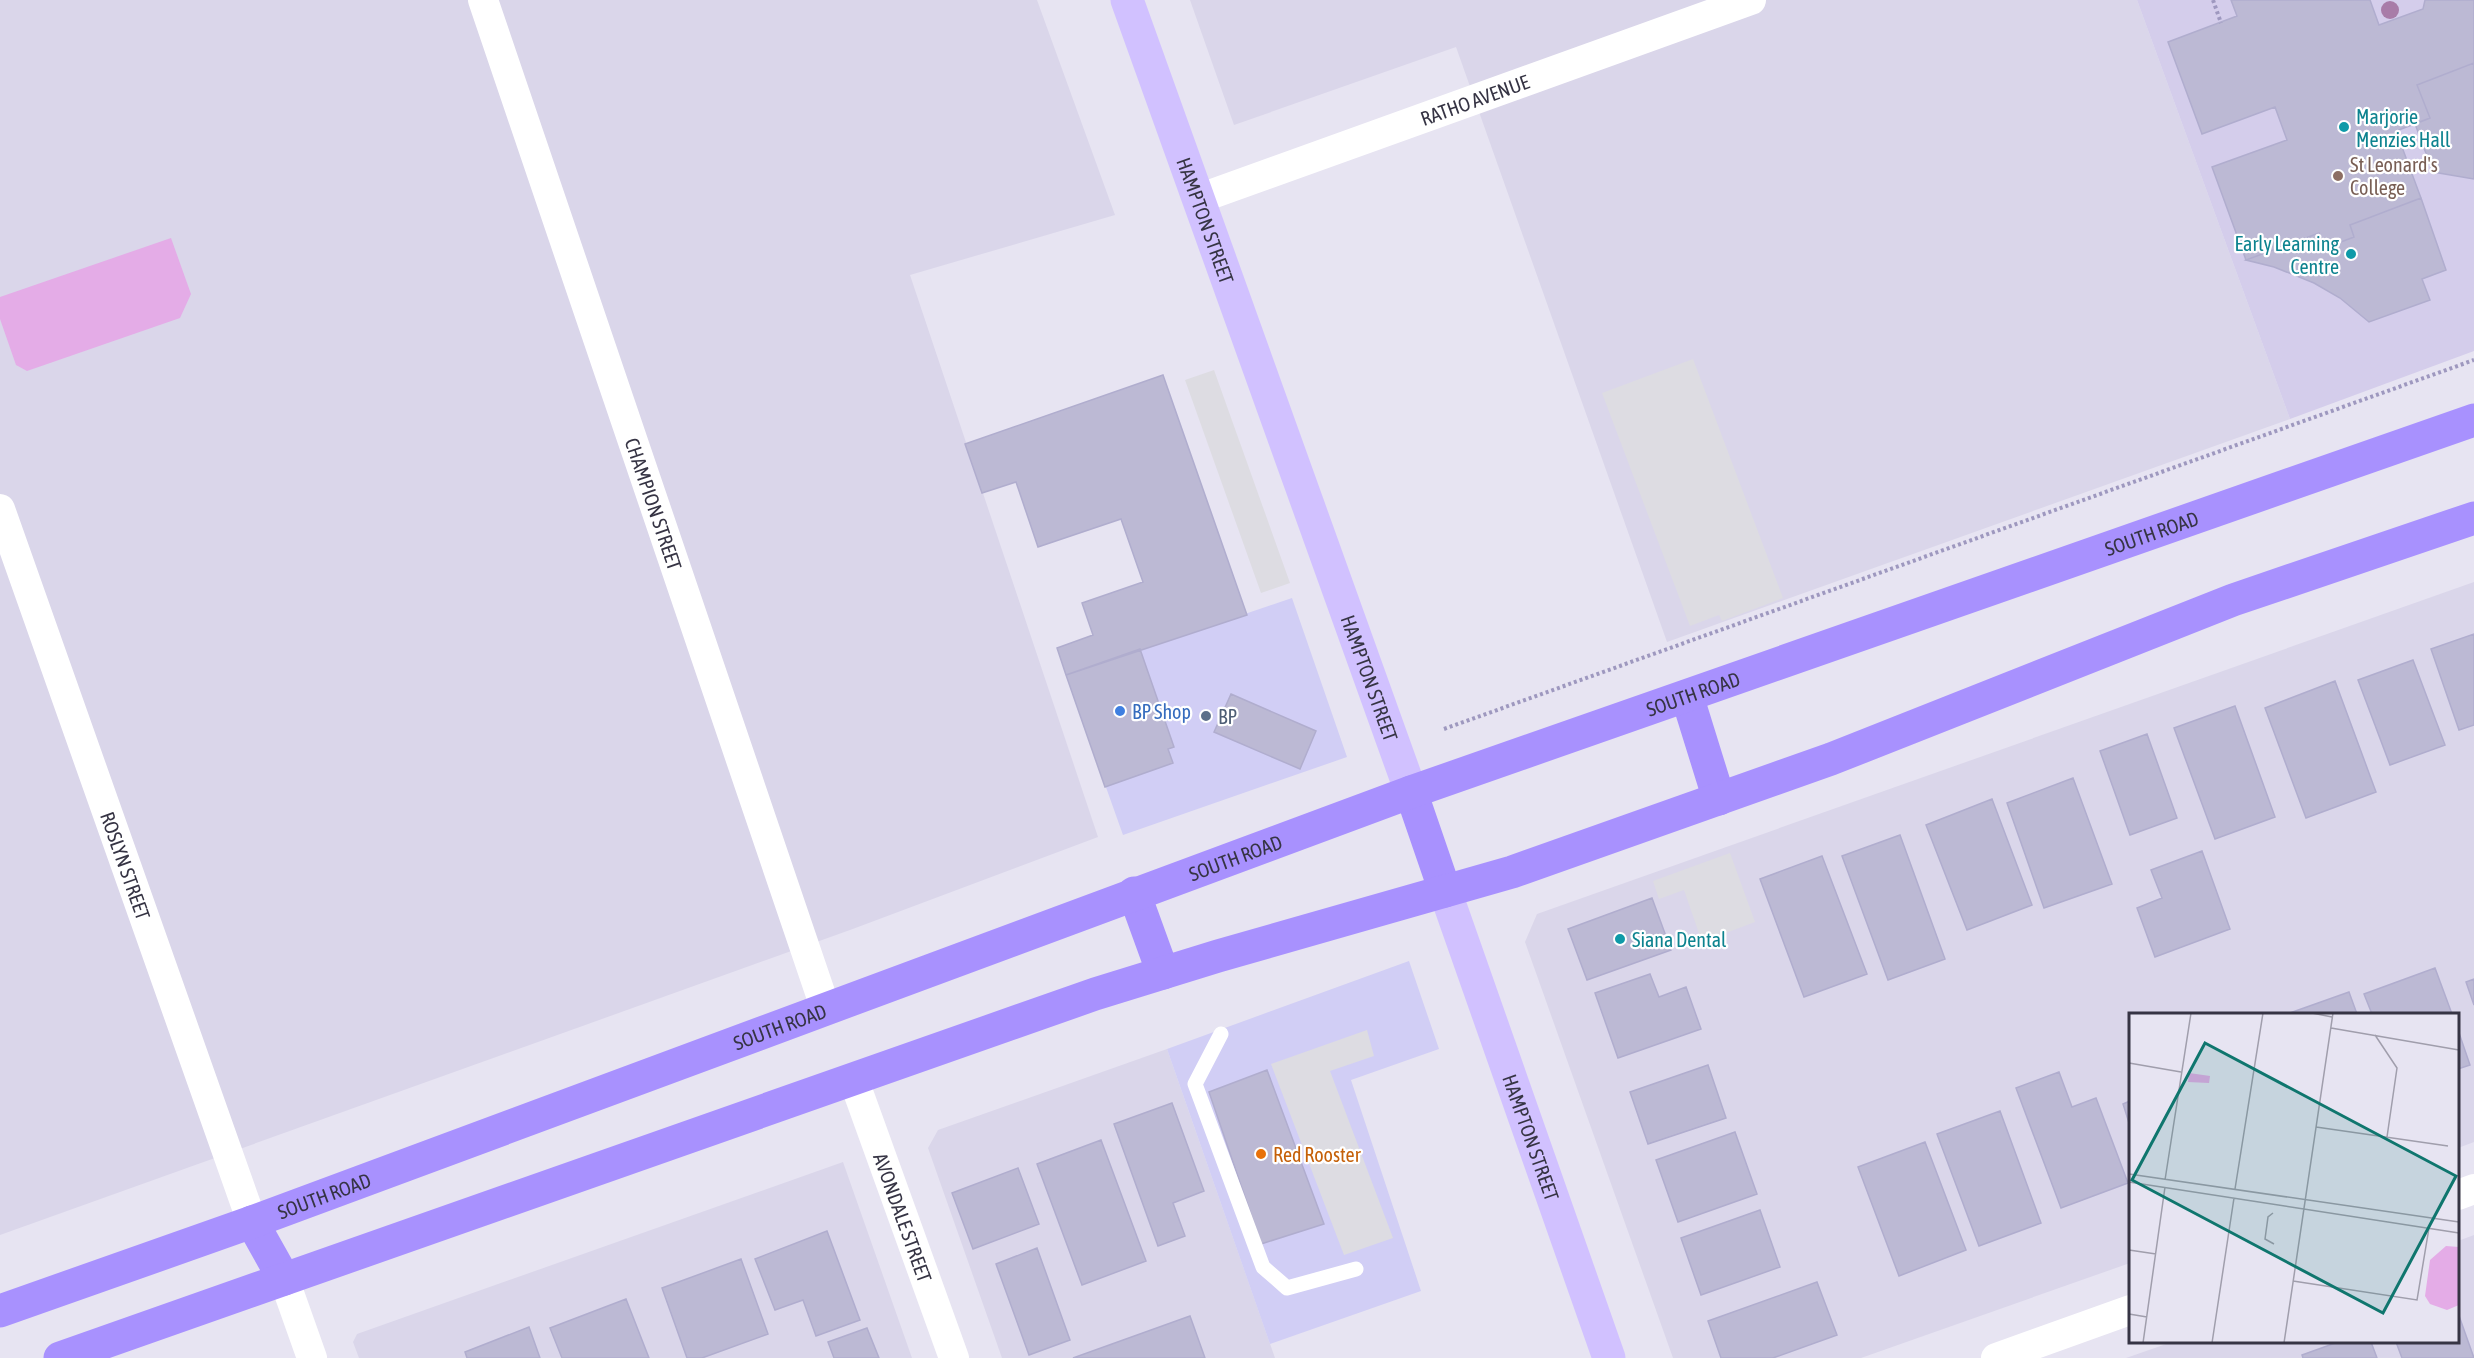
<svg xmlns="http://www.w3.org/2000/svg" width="2474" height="1358" viewBox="0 0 2474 1358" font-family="'Asap Condensed',sans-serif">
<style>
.residential{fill:#dad6ea}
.commercial{fill:#d1cef5}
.education{fill:#d4cdeb}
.green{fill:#e4ace7}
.parking{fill:#dddce2}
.building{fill:#bcb9d4;stroke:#b0adce;stroke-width:1.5}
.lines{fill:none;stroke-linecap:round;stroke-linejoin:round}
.path{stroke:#9e98bf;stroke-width:4;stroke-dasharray:3 3;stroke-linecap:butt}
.service{stroke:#fff;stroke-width:15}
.minor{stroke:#fff;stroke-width:30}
.secondary{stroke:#d1c1ff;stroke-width:33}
.primary{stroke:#a891fe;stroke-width:33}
.tree{fill:#a87ca8}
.culture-dot{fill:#0f9aa8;stroke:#fff;stroke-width:2}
.education-dot{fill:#8d6e63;stroke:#fff;stroke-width:2}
.shop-dot{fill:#3f7fe0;stroke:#fff;stroke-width:2}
.service-dot{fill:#5c6f8a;stroke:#fff;stroke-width:2}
.food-dot{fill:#e8710a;stroke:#fff;stroke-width:2}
.labels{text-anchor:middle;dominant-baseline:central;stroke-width:4.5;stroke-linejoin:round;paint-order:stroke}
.street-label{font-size:20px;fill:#363444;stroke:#fff}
.culture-label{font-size:20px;fill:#0d838f;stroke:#fff;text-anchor:start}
.education-label{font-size:20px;fill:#785e54;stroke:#fff;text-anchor:start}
.shop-label{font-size:20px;fill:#366cbe;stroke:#fff;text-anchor:start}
.service-label{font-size:20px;fill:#4e5e75;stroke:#fff;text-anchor:start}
.food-label{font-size:20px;fill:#c56008;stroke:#fff;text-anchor:start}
.inset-road{fill:none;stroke:#a09eac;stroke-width:1.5}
.view{fill:#0f766e;fill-opacity:0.15;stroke:#0f766e;stroke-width:3}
.inset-edge{fill:none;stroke:#363444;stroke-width:3}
</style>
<rect width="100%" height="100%" fill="#e7e4f2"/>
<path class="residential" d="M0 0H1037L1115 215 910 275 1098 837 850 930 0 1235Z
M1190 0H2137L2290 419 1667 642 1456 47 1234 125Z
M2474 582V1142L2458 1148V1014H2130V1263L1861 1358H1673L1525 942 1537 914Z
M1167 1049 1275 1358H1002L928 1148 938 1130Z
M843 1162 912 1358H359L353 1342 357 1334Z
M2474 1235V1358H2126L2172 1342H2458V1241Z"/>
<path class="commercial" d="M1292 598 1347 757 1123 835 1066 675Z
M1409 961 1439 1049 1351 1080 1421 1291 1270 1344 1167 1049Z"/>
<path class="education" d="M2137 0H2474V351L2290 419Z"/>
<path class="green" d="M171 238 191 294 180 318 27 371 16 365 0 319V297Z"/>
<path class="parking" d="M1693 359 1783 598 1722 621 1719 615 1690 626 1602 393Z
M1214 370 1290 583 1261 593 1185 380Z
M1730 853 1755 922 1702 942 1684 890 1659 899 1653 881Z
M1367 1030 1374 1056 1330 1071 1393 1238 1344 1255 1271 1064Z"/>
<path class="building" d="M2231 0H2370L2379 25 2423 9 2425 0H2474V63L2417 85 2430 118 2396 131 2421 198 2350 225 2354 237 2325 248 2319 233 2246 260 2212 167 2287 140 2275 107 2202 134 2168 42 2237 16Z
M2474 63V179L2433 172 2415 124 2430 118 2417 85Z
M2421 198 2446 270 2422 279 2430 300 2369 322 2340 298 2314 283 2274 267 2246 260 2319 233 2325 248 2354 237 2350 225Z
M1163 375 1247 615 1066 675 1057 648 1093 635 1082 603 1143 582 1121 519 1038 547 1016 482 982 493 965 444Z
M2474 634V725L2459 730 2431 649Z
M1140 649 1174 747 1168 749 1173 763 1105 787 1066 675Z
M2413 660 2445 745 2390 765 2358 680Z
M2335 681 2376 792 2306 818 2265 708Z
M1231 694 1316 731 1300 769 1214 732Z
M2235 706 2275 817 2215 839 2174 728Z
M2147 734 2177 818 2130 835 2100 751Z
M2073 778 2112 884 2044 908 2007 803Z
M1992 799 2032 905 1967 930 1926 825Z
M1900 835 1945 959 1888 980 1842 856Z
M2202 851 2230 929 2155 957 2137 908 2162 898 2151 870Z
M1822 856 1867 974 1804 997 1760 879Z
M1652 898 1671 950 1587 980 1568 929Z
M2435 968 2452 1014H2372L2364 994Z
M1650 974 1659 997 1686 987 1701 1029 1618 1058 1595 993Z
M2474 979V1005L2466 982Z
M2349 992 2357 1014H2287Z
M2458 1030 2470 1065 2458 1069Z
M1708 1065 1726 1118 1648 1144 1630 1092Z
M1267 1070 1324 1224 1261 1244 1209 1092Z
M2059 1072 2072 1107 2096 1098 2128 1183 2061 1208 2016 1088Z
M2130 1101V1126L2123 1104Z
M1172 1103 1204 1191 1173 1203 1185 1236 1158 1246 1114 1124Z
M2000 1111 2041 1223 1979 1246 1937 1134Z
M1735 1132 1757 1194 1678 1222 1656 1160Z
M1101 1140 1146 1261 1082 1285 1037 1164Z
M1925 1142 1966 1250 1899 1276 1858 1167Z
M1018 1168 1039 1224 973 1249 952 1193Z
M1760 1210 1780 1267 1701 1295 1681 1238Z
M827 1231 860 1320 816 1336 803 1300 775 1310 755 1259Z
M1037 1248 1070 1340 1029 1355 996 1264Z
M741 1259 768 1334 702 1358H687L662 1288Z
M1817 1282 1837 1335 1773 1358H1721L1708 1321Z
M626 1299 649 1358H562L550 1328Z
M2458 1313 2474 1358H2402L2396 1342H2458Z
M1190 1316 1205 1358H1073Z
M529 1327 540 1358H467L465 1352Z
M867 1328 879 1358H834L828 1342Z
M2338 1342H2371L2377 1358H2303L2302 1355Z"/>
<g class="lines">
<path class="path" d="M2213 0 2221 23
M1444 729 2474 360"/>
<path class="service" d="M1221 1034 1195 1084 1263 1267 1287 1288 1356 1269"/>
<g class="minor">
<path id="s1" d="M483 0 826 1010"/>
<path id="s2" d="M1198 199 1751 0"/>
<path id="s3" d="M0 509 252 1222"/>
<path id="s4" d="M853 1078 954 1358"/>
<path d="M2458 1195 2474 1189"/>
<path d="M284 1279 312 1358"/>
<path d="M1996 1358 2130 1310"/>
</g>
<g class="secondary">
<path id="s5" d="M1127 0 1411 792"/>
<path id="s6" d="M1445 891 1609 1358"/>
</g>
<g class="primary">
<path d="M1687 696 1719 799"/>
<path d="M1411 792 1445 891"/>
<path d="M1134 893 1163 973"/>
<path d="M252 1222 284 1279"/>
<path id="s7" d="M0 1311 252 1222 1411 792 2474 420"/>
<path d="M60 1358 1095 994 1218 956 1512 872 1831 759 2233 600 2474 518"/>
</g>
</g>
<circle class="tree" cx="2390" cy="10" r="9"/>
<g class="culture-dot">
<circle cx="2344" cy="127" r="6"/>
<circle cx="2351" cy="254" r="6"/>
<circle cx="1620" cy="939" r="6"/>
</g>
<circle class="education-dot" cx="2338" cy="176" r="6"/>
<circle class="shop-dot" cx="1120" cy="711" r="6"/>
<circle class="service-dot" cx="1206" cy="716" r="6"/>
<circle class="food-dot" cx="1261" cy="1154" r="6"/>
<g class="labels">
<g class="street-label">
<text stroke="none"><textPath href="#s2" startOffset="294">RATHO AVENUE</textPath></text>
<text stroke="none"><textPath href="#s5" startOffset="234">HAMPTON STREET</textPath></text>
<text stroke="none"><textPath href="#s1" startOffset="532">CHAMPION STREET</textPath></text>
<text stroke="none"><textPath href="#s7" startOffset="2288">SOUTH ROAD</textPath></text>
<text stroke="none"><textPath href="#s5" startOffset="720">HAMPTON STREET</textPath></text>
<text stroke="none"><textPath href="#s7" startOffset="1802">SOUTH ROAD</textPath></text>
<text stroke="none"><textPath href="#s7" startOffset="1316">SOUTH ROAD</textPath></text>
<text stroke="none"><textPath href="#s3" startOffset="378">ROSLYN STREET</textPath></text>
<text stroke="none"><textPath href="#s7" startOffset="830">SOUTH ROAD</textPath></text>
<text stroke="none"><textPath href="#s6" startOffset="261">HAMPTON STREET</textPath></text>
<text stroke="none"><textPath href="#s7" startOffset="344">SOUTH ROAD</textPath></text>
<text stroke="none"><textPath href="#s4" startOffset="148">AVONDALE STREET</textPath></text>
</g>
<g class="culture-label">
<text x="2356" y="116">Marjorie<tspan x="2356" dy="23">Menzies Hall</tspan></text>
<text x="2339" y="243" text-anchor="end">Early Learning<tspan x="2339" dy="23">Centre</tspan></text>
<text x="1632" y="939">Siana Dental</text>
</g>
<g class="education-label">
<text x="2350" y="164">St Leonard's<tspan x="2350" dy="23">College</tspan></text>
</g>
<g class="shop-label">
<text x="1132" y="711">BP Shop</text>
</g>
<g class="service-label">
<text x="1218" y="716">BP</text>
</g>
<g class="food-label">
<text x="1273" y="1154">Red Rooster</text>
</g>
</g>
<g transform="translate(2129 1013)">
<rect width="330" height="330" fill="#e7e4f2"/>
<path d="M60 60 81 63 80 70 59 69ZM317 233 330 234V292L318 297 301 291 296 283 301 247Z" fill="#e4ace7"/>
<path class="inset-road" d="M183 0 203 4M202 15 330 37M246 22 268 55 258 124M0 50 52 59M187 114 319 133M0 161 330 209M36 167 62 0M0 169 330 220M106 176 134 0M144 200 139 204 136 226 145 231M0 237 27 241M164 268 288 287 300 215M0 301 18 304M14 330 36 174M83 330 105 185M155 330 204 0"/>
<path class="view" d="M76 30 327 163 254 300 3 167Z"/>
<rect width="330" height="330" class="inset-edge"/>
</g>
</svg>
